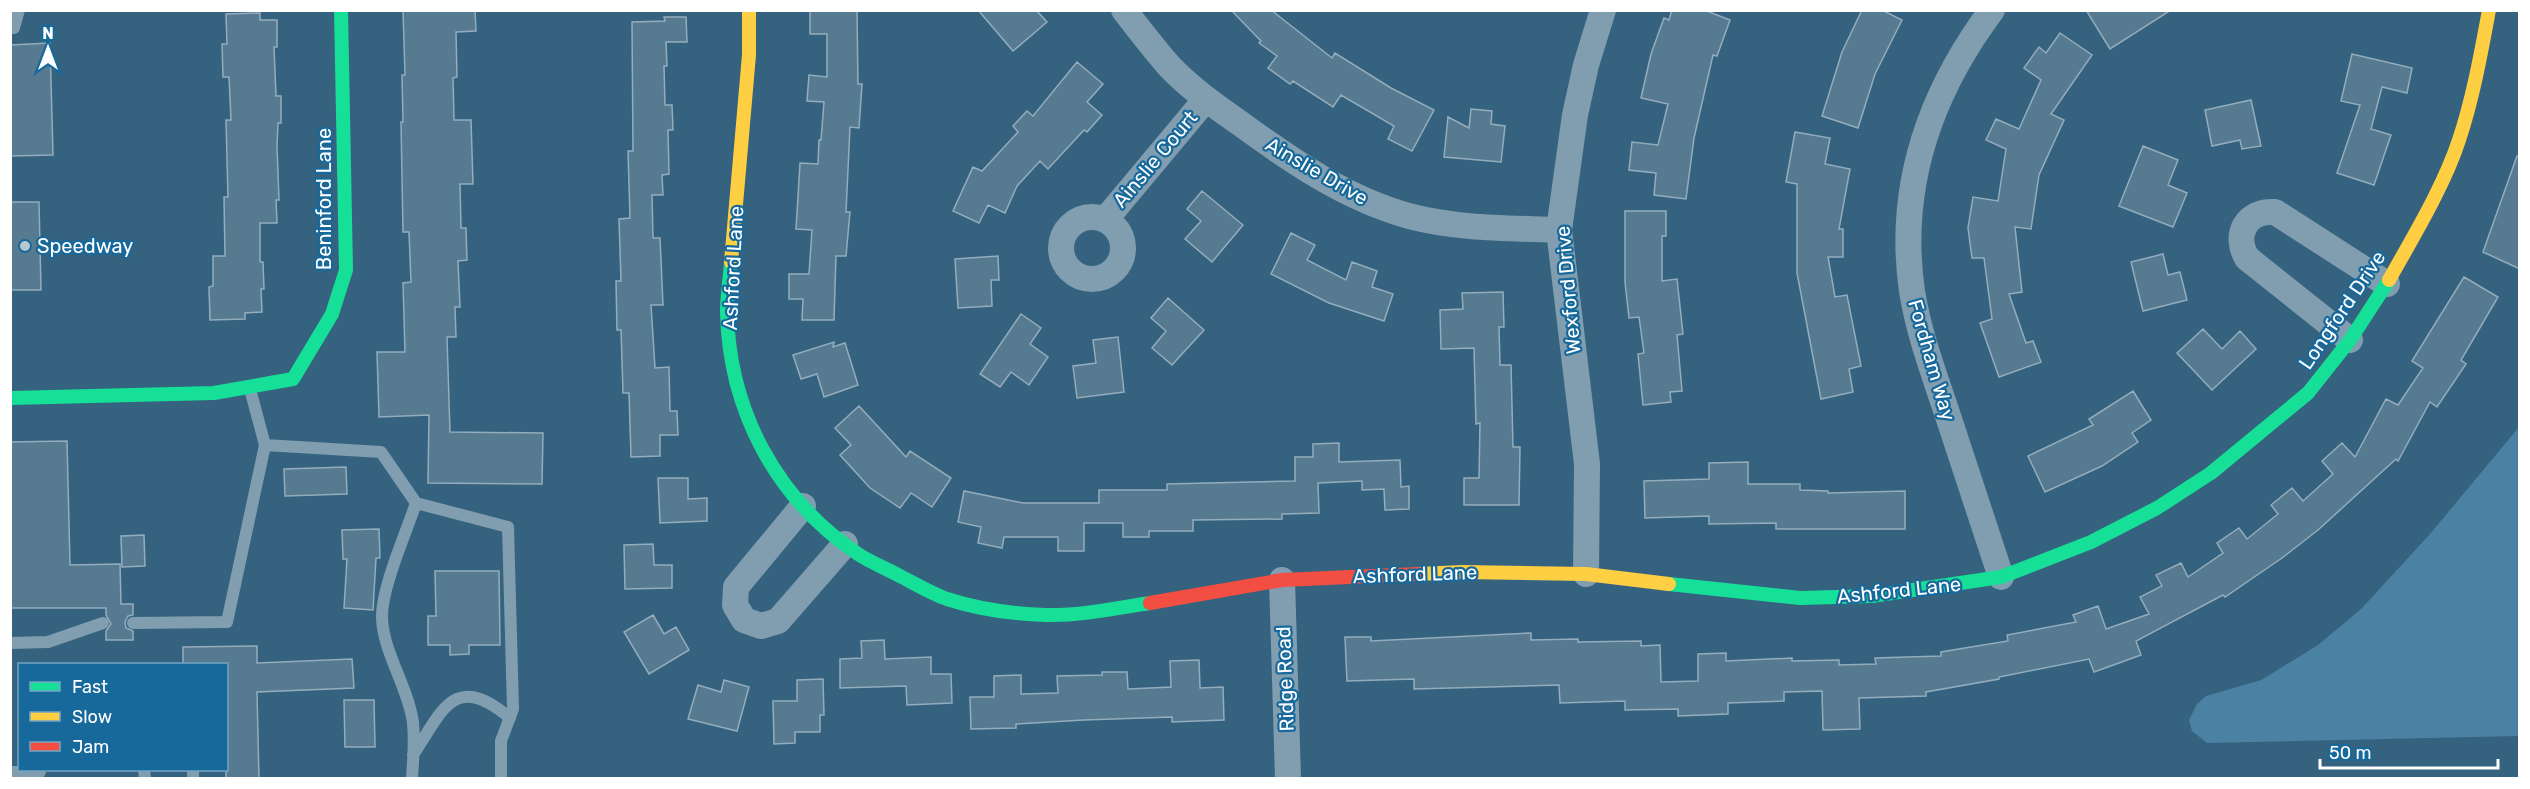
<svg xmlns="http://www.w3.org/2000/svg" width="2530" height="789" viewBox="0 0 2530 789" font-family="Rubik,sans-serif">
<style>
.water{fill:#4b81a3}
.building{fill:#567a8f;stroke:#94adbd;stroke-width:1.5}
.lines{fill:none;stroke-linecap:round;stroke-linejoin:round}
.lane{stroke:#809eaf;stroke-width:12}
.street{stroke:#809eaf;stroke-width:26}
.fast{stroke:#16e098;stroke-width:14}
.slow{stroke:#ffcf43;stroke-width:14}
.jam{stroke:#f24e42;stroke-width:14}
.poi-dot{fill:#b8c8d2;stroke:#17699c;stroke-width:2}
.labels{text-anchor:middle;dominant-baseline:central;stroke-width:4.5;stroke-linejoin:round;paint-order:stroke}
.street-label{font-size:20px;fill:#fff;stroke:#17699c}
.poi-label{font-size:20px;fill:#fff;stroke:#17699c;text-anchor:start}
</style>
<rect width="100%" height="100%" fill="#35627e"/>
<path class="water" d="M2519 427V736L2207 743 2192 731 2189 720 2197 704 2206 696 2261 680 2318 645 2361 609 2430 534Z"/>
<path class="building" d="M403 10H475L476 31 456 32 457 77 453 78 454 120H471L473 184H460L461 228H466L467 260 458 261 460 307H455L456 337H447L450 432 543 433 542 484 428 483 429 415 379 417 377 352H405L403 283 411 282 409 232H403L401 122H403L402 75H405Z
M810 10H857L858 84H862L859 128 850 127 846 212H850L846 256H836L834 320H802L803 299H789V274H809L812 230 796 229 800 163 818 164 819 140H821L824 102 807 101 809 75 827 77V34H810Z
M978 10H1036L1047 22 1013 51Z
M1231 10H1271L1332 58 1335 53 1391 88 1434 110 1412 151 1388 139 1394 126 1341 95 1333 107 1293 81 1290 84 1268 68 1277 56 1259 43 1261 41Z
M1672 10H1704L1730 20 1717 56 1713 55 1694 138 1686 199 1654 195 1656 173 1629 170 1632 142 1658 145 1668 104 1641 98 1651 54 1664 18 1669 20Z
M1862 10H1882L1902 20 1875 74 1858 128 1822 116 1842 52Z
M2086 10H2171L2110 49Z
M260 13V20H277V47H274L276 96H281V123H278L277 146 279 200H276L277 223H260V262H263L264 289H261L262 312 245 313V319L210 320 209 287 213 286V256H225L224 197H228L226 120H231L229 77H223L222 44H227L226 14Z
M664 17H686L687 42H666L667 66H664L665 105H672L673 130H668L669 174 662 175 663 195H652L653 238H660L663 305H651L655 368 669 367 670 411H677L678 435H660V456L631 457 629 393H623L621 330H617L616 281H621L619 219 630 218 628 151H633L632 22 665 21Z
M2060 33 2092 55 2051 114 2064 120 2039 175 2031 229 2015 227 2022 292 2009 294 2026 343 2033 341 2041 362 1999 377 1980 323 1992 319 1984 258H1972L1968 228 1973 197 1998 201 2006 149 1986 140 1996 119 2019 129 2041 80 2024 68 2039 47 2046 53Z
M50 43 53 155 10 156V45Z
M2352 54 2412 68 2407 93 2382 87 2371 129 2391 135 2374 185 2337 173 2360 105 2341 101Z
M1077 62 1103 84 1087 102 1102 115 1087 132 1084 130 1048 169 1040 161 1017 186 1005 213 988 205 979 223 953 211 973 167 982 171 1018 132 1013 126 1027 111 1033 116Z
M2251 100 2261 146 2242 149 2240 140 2212 146 2205 110Z
M1471 109 1492 111 1491 124 1505 126 1501 162 1444 157 1448 117 1469 128Z
M1795 132 1830 138 1825 164 1850 169 1839 229H1843V257H1828L1835 297 1847 295 1861 366 1849 369 1853 392 1821 399 1797 273V184L1786 182Z
M2143 146 2178 160 2168 185 2187 193 2173 227 2119 206Z
M2517 156 2520 157V269L2483 252Z
M1202 191 1243 225 1212 262 1185 239 1201 221 1187 209Z
M10 202H39L41 290H10Z
M1625 211H1666V236H1662V281L1677 279 1683 334 1677 335 1682 391 1670 392 1671 402 1643 405 1638 354 1644 353 1639 317 1629 318 1625 282Z
M1291 233 1315 245 1307 260 1346 280 1352 262 1377 271 1372 287 1393 294 1384 321 1329 303 1271 274Z
M2163 254 2168 275 2180 272 2187 300 2143 311 2131 262Z
M998 256 999 280H991L992 306 958 308 955 259Z
M2464 277 2498 297 2461 360 2466 364 2437 407 2430 402 2398 461 2396 459 2318 530 2282 558 2225 597 2223 595 2136 641 2141 655 2094 672 2089 659 1999 677V679L1926 692V696L1859 698 1860 729 1823 730 1822 691 1784 692V701L1728 703V714L1678 716V709L1625 710V701L1560 703 1559 685 1414 689V679L1347 681 1345 637H1371V641L1531 633V640L1578 639V642L1641 641V646L1660 645 1661 682 1698 681V654L1726 653V661L1792 658V661L1839 660V665L1876 664 1875 658 1941 656V652L2008 641 2007 635 2076 622 2073 615 2098 606 2106 629 2149 614 2140 597 2162 586 2156 575 2181 563 2188 577 2223 553 2217 543 2239 528 2247 539 2278 514 2271 505 2292 488 2303 501 2333 474 2322 461 2342 443 2355 457 2386 399 2398 405 2423 368 2412 361Z
M1503 292 1504 327H1499L1500 365H1511L1513 447H1520L1519 505H1464V478H1479L1480 423 1476 424 1474 348 1441 349 1440 310 1463 309 1462 293Z
M1168 298 1204 330 1172 365 1152 348 1166 331 1151 318Z
M1021 314 1041 328 1030 344 1048 357 1029 385 1011 372 1000 387 980 374Z
M2203 329 2222 349 2240 331 2256 349 2212 390 2177 353Z
M1118 337 1124 392 1077 398 1073 366 1096 363 1093 340Z
M834 342 833 347 845 343 858 385 824 397 817 374 801 379 793 355Z
M2133 391 2151 420 2132 433 2138 442 2102 466 2045 492 2028 456 2093 425 2089 419Z
M859 406 906 457 910 451 951 478 932 507 911 493 900 508 870 488 840 455 851 445 835 428Z
M67 441 70 565 120 564 121 604H133V615L128 616 125 622 126 628 133 631V640H106V631L111 624 106 615V608H10V442Z
M1339 443V462L1400 460 1401 487 1409 486V509L1385 510 1384 489 1362 490V481L1318 483 1319 513 1282 514V519L1193 520V531H1149V537H1123V523H1084V551H1058V537H1004L1002 548 978 543 981 527 958 522 964 491 1023 503H1099V490H1167V484L1295 481V457H1313V444Z
M1748 462V484H1800V490L1828 491V493L1905 491V529H1776V523L1709 524V516L1645 518 1644 481 1709 479V463Z
M346 467 347 494 285 496 284 469Z
M658 478H688V499L707 498V521L660 523Z
M379 529 380 558H376L373 610 344 608 347 559H343L342 530Z
M144 535 145 566 122 567 121 536Z
M653 544 654 565H672V588L625 589 624 545Z
M435 571H499L500 645H469V654L450 655V645H428V616H436Z
M653 615 664 634 676 627 689 650 649 674 624 632Z
M884 640 885 659 931 657V674H951L952 703 907 705 906 686 840 688V659L862 658 861 641Z
M257 646V663L352 659 354 688 257 692 259 778H226V664H183V647Z
M1199 660 1200 688 1223 687 1224 720 1172 722V717L1084 720 1016 724V728L971 729 970 697H994V676L1021 675V694L1058 693 1057 676 1102 675V672H1127L1128 689 1171 687 1170 661Z
M823 679 824 715H820V732H795V743L774 744 773 701H797V680Z
M724 680 749 687 737 731 688 719 698 685 721 692Z
M344 700H374L375 747H345Z"/>
<g class="lines">
<path class="lane" d="M10 28H14L19 10
M250 389 265 445 381 452 416 503 508 527 513 709 501 741V778
M133 623 227 622 265 445
M10 643 48 642 103 623
M413 755C443 710 454 671 510 718
M144 770 145 778
M193 770V778
M10 772H40
M412 778C413 761 415 741 413 723 409 689 383 652 382 618 381 589 406 533 416 503"/>
<path class="street" d="M1124 10C1139 29 1154 49 1170 67 1191 89 1217 107 1241 124 1293 162 1347 199 1409 216 1458 229 1509 228 1559 230
M1992 10C1930 93 1897 187 1912 291 1919 336 1936 379 1950 422 1967 473 1984 525 2001 577
M1061 248a31 31 0 1 1 62 0a31 31 0 1 1-62 0Z
M1105 220 1206 99
M2350 340 2247 258C2233 234 2247 210 2275 212L2387 284
M803 506 736 587 735 605 744 620 761 626 778 621 845 544
M1586 574 1587 464 1559 230 1575 115 1586 65 1603 10
M1282 580 1288 778"/>
<path class="fast" d="M731 262C730 278 727 295 727 312 729 410 776 499 858 554 870 562 885 568 898 575 914 583 930 593 947 599 978 609 1013 614 1046 615 1080 616 1116 608 1150 603
M10 398 214 393 293 379 332 314 346 270 341 10
M1669 584 1800 598 1872 596 2001 577 2091 542 2157 508 2211 473 2308 393 2350 340 2389 280"/>
<path class="slow" d="M731 262 749 55V10
M2389 280C2413 237 2444 186 2459 140 2473 98 2481 53 2489 10
M1418 574 1463 572 1586 574 1669 584"/>
<path class="jam" d="M1150 603 1282 580 1418 574"/>
</g>
<circle class="poi-dot" cx="25" cy="246" r="6"/>
<g class="labels">
<g class="street-label">
<text transform="translate(1155 159) rotate(-50)">Ainslie Court</text>
<text transform="translate(1317 171) rotate(30)">Ainslie Drive</text>
<text transform="translate(324 199) rotate(-90)">Beninford Lane</text>
<text transform="translate(733 268) rotate(-87)">Ashford Lane</text>
<text transform="translate(1568 290) rotate(-95)">Wexford Drive</text>
<text transform="translate(2342 310) rotate(-56)">Longford Drive</text>
<text transform="translate(1932 360) rotate(74)">Fordham Way</text>
<text transform="translate(1415 574) rotate(-2)">Ashford Lane</text>
<text transform="translate(1899 590) rotate(-6)">Ashford Lane</text>
<text transform="translate(1285 679) rotate(-92)">Ridge Road</text>
</g>
<g class="poi-label">
<text x="37" y="246">Speedway</text>
</g>
</g>
<rect width="2530" height="789" fill="none" stroke="#ffffff" stroke-width="24"/>
<rect x="18" y="663" width="210" height="108" fill="#17699c" stroke="#74a5c4" stroke-width="1.5"/>
<rect x="30" y="682" width="30" height="9" fill="#16e098" stroke="#74a5c4" stroke-width="1.5"/>
<text x="72" y="693" font-size="18" fill="#ffffff">Fast</text>
<rect x="30" y="712" width="30" height="9" fill="#ffcf43" stroke="#74a5c4" stroke-width="1.5"/>
<text x="72" y="723" font-size="18" fill="#ffffff">Slow</text>
<rect x="30" y="742" width="30" height="9" fill="#f24e42" stroke="#74a5c4" stroke-width="1.5"/>
<text x="72" y="753" font-size="18" fill="#ffffff">Jam</text>
<g transform="translate(48 48)" stroke="#17699c" stroke-width="4.5" paint-order="stroke">
<path d="M0-4.5L10 22L0 15L-10 22Z" fill="#ffffff"/>
<text y="-9" font-size="16" font-weight="bold" text-anchor="middle" fill="#ffffff">N</text>
</g>
<path d="M2320 759v9h178v-9" fill="none" stroke="#ffffff" stroke-width="3"/>
<text x="2329" y="759" font-size="18" fill="#ffffff" stroke="#17699c" stroke-width="4.5" paint-order="stroke">50 m</text>
</svg>
